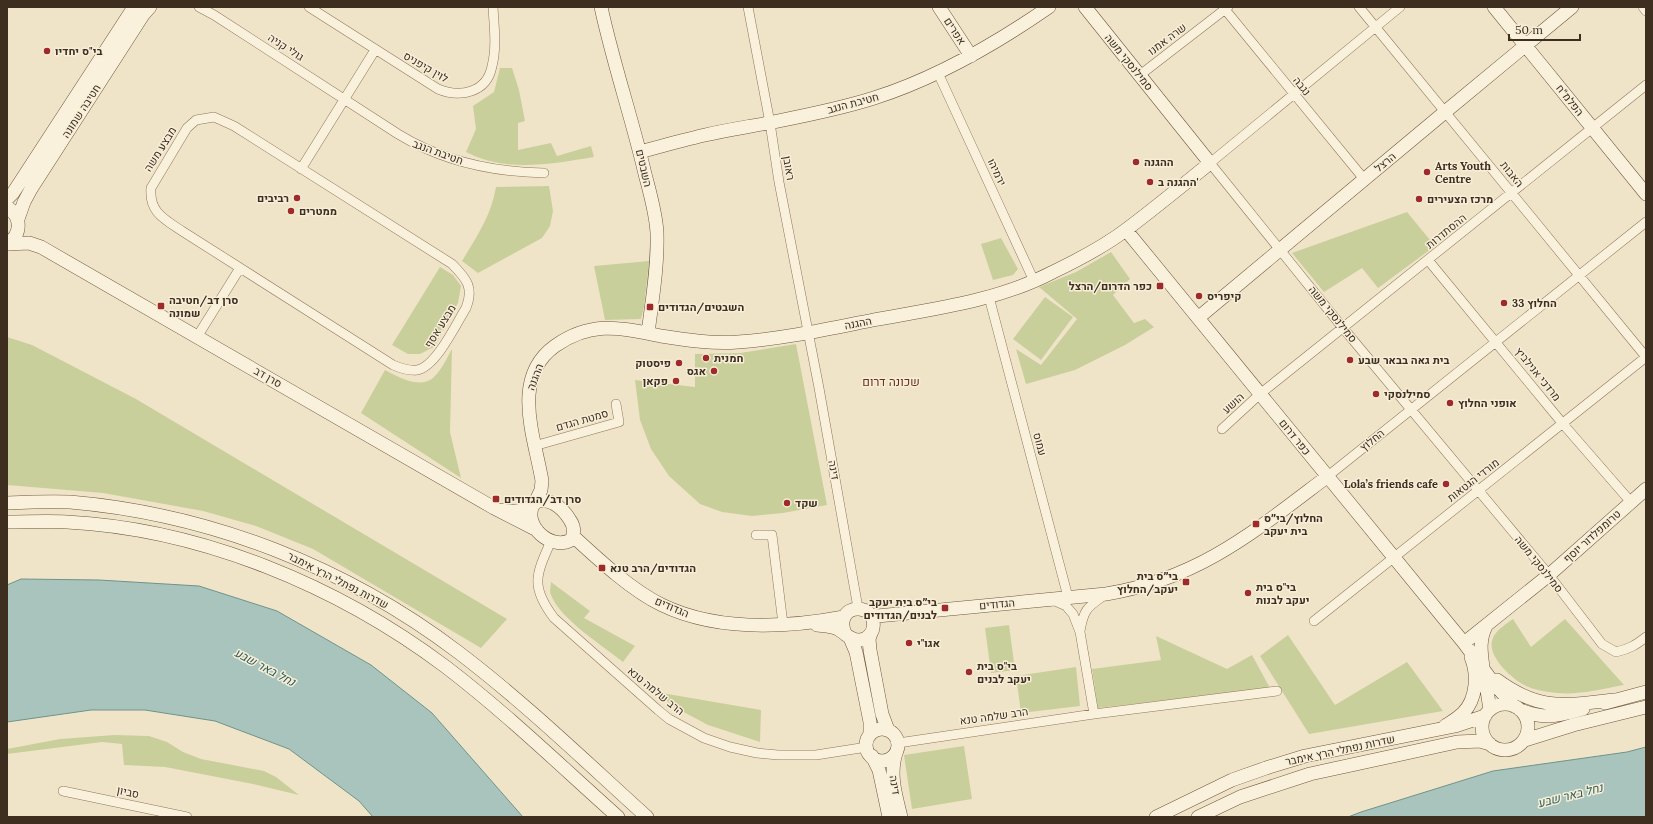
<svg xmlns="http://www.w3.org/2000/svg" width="1653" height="824" viewBox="0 0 1653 824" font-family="Lora,Heebo,serif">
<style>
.green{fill:#c9cf9b}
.water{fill:#a9c4bc;stroke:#6f938a}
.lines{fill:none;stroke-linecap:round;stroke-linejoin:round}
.street-casing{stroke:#8d765c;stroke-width:10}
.secondary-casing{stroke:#6f573f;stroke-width:14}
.street{stroke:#faf1dc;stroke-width:9}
.secondary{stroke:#faf1dc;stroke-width:13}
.poi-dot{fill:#9e2a2b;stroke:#f7eed8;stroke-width:1.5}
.labels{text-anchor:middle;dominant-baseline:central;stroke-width:3;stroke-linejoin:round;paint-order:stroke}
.street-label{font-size:11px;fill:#3d2e20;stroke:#f7eed8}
.poi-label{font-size:11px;font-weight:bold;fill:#3d2e20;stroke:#f7eed8;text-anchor:start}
.neighbourhood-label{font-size:12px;fill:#6b2e1e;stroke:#f7eed8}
.water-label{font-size:12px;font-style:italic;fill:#2f5d5a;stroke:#f7eed8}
</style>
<rect width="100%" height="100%" fill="#f0e4c8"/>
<path class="green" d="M500 68H512L519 90 525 121 518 123V150L551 143 557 156 591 146 594 157C551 164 506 173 466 152L476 129 473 106 494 92Z
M549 186 553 211 550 226 542 238 478 273 462 261C477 236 491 216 496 187Z
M1407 212 1435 246 1378 288 1362 268 1324 292 1292 253Z
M1001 238 1018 269 1013 275 993 280 981 244Z
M1111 252 1130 279 1113 295 1134 323 1145 319 1154 327 1125 345 1075 370 1026 384 1016 349 1041 365 1077 319 1039 287 1076 272Z
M649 261 644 307 641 319 605 320 594 266Z
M440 267 453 275 461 286 458 303 434 347 420 354H408L392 345Z
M1045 297 1073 317 1041 360 1013 339Z
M7 337 32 345 136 399 507 619 481 648 313 549 256 526 203 511 103 493 7 485Z
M796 344 827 505 783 513 752 516 722 512 700 504 669 476 651 449 640 420 635 380 695 387V354L740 353Z
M452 349 450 432 461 478 361 413 385 370C398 377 419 389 433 378 441 371 447 358 452 349Z
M551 582 590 611 584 618 635 646 623 662C603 646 559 618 551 595 549 591 551 586 551 582Z
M1513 619 1531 647 1565 619 1624 685C1602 689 1579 695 1557 693 1546 692 1534 690 1524 685 1511 678 1488 657 1492 641 1494 631 1505 625 1513 619Z
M1009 625 1015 670 991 673 985 628Z
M1288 635 1335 705 1407 662 1443 711 1309 734 1260 656Z
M1156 636 1227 669 1252 655 1270 688 1098 708 1092 669 1161 660Z
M1076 667 1080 706 1021 713 1016 676Z
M656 692 761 710 760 742 708 725 676 708Z
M115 735 149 736 167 742 183 752 201 759 264 771 276 777 299 795 253 784 165 767 124 765 122 744 102 742 7 754V749L60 739Z
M964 746 972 799 912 809 904 755Z"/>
<path class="water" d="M21 579 99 580 199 586 277 611 371 665 432 713 523 817H373L359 801 289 749 215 721 145 710H91L7 722V585Z
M1646 747V817H1348L1361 812 1493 771 1627 752Z"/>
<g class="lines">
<g class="street-casing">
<path id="street" d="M199 7 214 15 398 134C442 161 493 172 544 173
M309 7 438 89C460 98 487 93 492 66 497 47 494 26 493 7
M748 7 770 123 779 182 819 388 858 608
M1223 7 1364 179
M1359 7 1646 357
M1400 7 1210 163 1343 328 1549 575 1602 644 1616 652C1629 649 1636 645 1646 637
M1643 7 1646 11
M938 73 1034 281
M1140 75 1228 7
M214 117 234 126 452 264C467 279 474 288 466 308 456 324 436 367 417 370 408 371 400 368 393 365L182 231C164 219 149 212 151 188L187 128 196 120Z
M301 169 375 50
M1428 260 1563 424 1630 501
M989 297 1068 597
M197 337 240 268
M1222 429 1260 394 1646 85
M534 446 619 422 616 404
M1328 476 1646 222
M756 535H772L783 624
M551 541C536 575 530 586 554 618L658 710 669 719 704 738 730 747 757 753 778 755H816L867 747
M1314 621 1646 357
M1080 631C1084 608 1088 607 1106 594
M1094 714 1277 691
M898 743 1094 714 1080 632 1073 614 1066 606 1055 601H1052
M63 791 187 817"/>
</g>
<g class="secondary-casing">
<path id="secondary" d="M601 7C613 63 632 118 645 174 650 193 656 213 657 233 658 266 652 301 648 333
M939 7 971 56
M1494 7 1646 194
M640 152C662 146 683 140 705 135 726 130 747 127 768 123 803 116 840 109 874 98 937 78 994 45 1049 7
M7 199 13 193 134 7
M7 207C22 217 22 234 7 244
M18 219 24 202 31 189 143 15 150 7
M1126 230 1464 643 1495 685 1514 706
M8 244 29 243 41 247 494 508 537 530
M1198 318 1445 112 1572 7
M7 503C28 502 49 501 70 502 210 514 346 567 458 652 524 702 585 761 647 817
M535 503 541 490 542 481C535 438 510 378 555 346 592 320 621 328 661 336 686 340 713 344 738 342 783 339 828 329 873 320 933 309 998 301 1053 272 1078 260 1105 246 1127 229 1155 208 1183 185 1210 163L1085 7
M502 510C512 512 523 512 532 506 535 504 536 501 540 501 553 499 564 510 570 520 574 526 575 533 571 540 551 551 523 526 533 505
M7 522C27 522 47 521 67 522 202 529 338 586 446 667 506 713 561 766 618 817
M573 536C598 559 631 590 662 605 718 632 785 628 844 617
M871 615 877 616 1106 594C1199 579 1255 531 1328 476
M817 625C824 626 831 626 838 629 845 633 851 641 860 640 878 638 878 610 859 609 844 608 839 623 846 635
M871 633 869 639 870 650 882 714 888 730
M850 638 856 652 870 722V735
M1464 643 1549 575 1646 489
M1483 667C1481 652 1479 640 1486 626
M1482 674 1487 690 1490 710
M1497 680C1541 712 1564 705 1614 700
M1605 703 1646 692
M1482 727a23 23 0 1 1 46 0a23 23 0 1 1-46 0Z
M1520 710C1547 720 1556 716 1583 709
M1445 726C1451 722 1458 718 1463 713 1477 699 1478 674 1471 657
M866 745a16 16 0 1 1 32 0a16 16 0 1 1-32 0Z
M1525 740 1573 725 1646 707
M896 753C889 775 896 796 901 817
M872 756 879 770 889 817
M1156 817 1232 780 1266 768 1305 756 1455 726 1485 716
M1198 817 1240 797 1310 774 1457 742 1480 741 1490 744"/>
</g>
<use href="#street" class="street"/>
<use href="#secondary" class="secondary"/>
</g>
<g class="poi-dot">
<circle cx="47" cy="51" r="4"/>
<circle cx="1136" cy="162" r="4"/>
<circle cx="1427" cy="172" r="4"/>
<circle cx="1150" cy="182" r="4"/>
<circle cx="297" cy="198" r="4"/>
<circle cx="1419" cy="199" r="4"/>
<circle cx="291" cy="211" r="4"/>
<rect x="1156" y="282" width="8" height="8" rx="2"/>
<circle cx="1199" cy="296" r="4"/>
<circle cx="1504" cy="303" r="4"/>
<rect x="157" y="302" width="8" height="8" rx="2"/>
<rect x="646" y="303" width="8" height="8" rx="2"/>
<circle cx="706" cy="358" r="4"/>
<circle cx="1350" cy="360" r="4"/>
<circle cx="679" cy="363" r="4"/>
<circle cx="714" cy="371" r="4"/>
<circle cx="676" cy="381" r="4"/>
<circle cx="1376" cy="394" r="4"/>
<circle cx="1450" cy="403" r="4"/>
<circle cx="1446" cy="484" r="4"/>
<rect x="492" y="495" width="8" height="8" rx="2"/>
<circle cx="787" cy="503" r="4"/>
<rect x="1252" y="520" width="8" height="8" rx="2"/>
<rect x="598" y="564" width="8" height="8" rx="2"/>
<rect x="1182" y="578" width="8" height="8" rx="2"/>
<circle cx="1248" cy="593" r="4"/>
<rect x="941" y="604" width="8" height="8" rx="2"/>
<circle cx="909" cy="643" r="4"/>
<circle cx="969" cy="672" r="4"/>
</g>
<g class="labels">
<g class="street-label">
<text transform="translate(955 31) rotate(57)">אפרים</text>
<text transform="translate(1167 39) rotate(-37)">שרה אמנו</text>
<text transform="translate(286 47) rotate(33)">גולי קניה</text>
<text transform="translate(1129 62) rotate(51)">סמילנסקי משה</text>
<text transform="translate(426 67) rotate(30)">לוין קיפניס</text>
<text transform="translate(1302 86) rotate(51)">נגבה</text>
<text transform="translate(1570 100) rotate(51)">הפלמ"ח</text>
<text transform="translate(853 103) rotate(-15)">חטיבת הנגב</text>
<text transform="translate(81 111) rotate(-57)">חטיבה שמונה</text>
<text transform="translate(160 149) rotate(-58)">מבצע משה</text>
<text transform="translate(438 152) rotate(20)">חטיבת הנגב</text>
<text transform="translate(1385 162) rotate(-40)">הרצל</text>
<text transform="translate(644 168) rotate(77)">השבטים</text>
<text transform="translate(789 168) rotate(81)">ראובן</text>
<text transform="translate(997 172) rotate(65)">ירמיהו</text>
<text transform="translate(1512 174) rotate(51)">האבות</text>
<text transform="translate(1446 231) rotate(-39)">ההסתדרות</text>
<text transform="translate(1333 314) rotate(51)">סמילנסקי משה</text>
<text transform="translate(858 323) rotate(-11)">ההגנה</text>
<text transform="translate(440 326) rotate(-58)">מבצע אסף</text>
<text transform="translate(1538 374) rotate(51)">מרדכי אנילביץ</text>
<text transform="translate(268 377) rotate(30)">סרן דב</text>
<text transform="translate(535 377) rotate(-69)">ההגנה</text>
<text transform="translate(1233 403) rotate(-42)">הושע</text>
<text transform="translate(582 420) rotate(-16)">סמטת הגדם</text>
<text transform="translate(1295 437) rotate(51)">כפר דרום</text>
<text transform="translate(1372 440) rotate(-39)">החלוץ</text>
<text transform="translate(1040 444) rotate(75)">עמוס</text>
<text transform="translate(834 470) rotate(80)">דינה</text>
<text transform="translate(1473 480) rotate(-38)">מורדי הגטאות</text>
<text transform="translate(1592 536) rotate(-42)">טרומפלדור יוסף</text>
<text transform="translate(1539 564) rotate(51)">סמילנסקי משה</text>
<text transform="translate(338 580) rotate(27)">שדרות נפתלי הרץ אימבר</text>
<text transform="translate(997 604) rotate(-5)">הגדודים</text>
<text transform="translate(672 607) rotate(23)">הגדודים</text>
<text transform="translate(656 691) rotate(39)">הרב שלמה טנא</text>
<text transform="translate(994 716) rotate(-8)">הרב שלמה טנא</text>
<text transform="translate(1340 750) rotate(-12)">שדרות נפתלי הרץ אימבר</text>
<text transform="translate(895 785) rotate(81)">דינה</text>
<text transform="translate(128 792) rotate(12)">סביון</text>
</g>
<g class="poi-label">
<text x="55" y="51">בי"ס יחדיו</text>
<text x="1144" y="162">ההגנה</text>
<text x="1435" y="166">Arts Youth<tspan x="1435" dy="13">Centre</tspan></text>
<text x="1158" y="182">ההגנה ב'</text>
<text x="289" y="198" text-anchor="end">רביבים</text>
<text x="1427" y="199">מרכז הצעירים</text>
<text x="299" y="211">ממטרים</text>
<text x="1152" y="286" text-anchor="end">כפר הדרום/הרצל</text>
<text x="1207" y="296">קיפריס</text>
<text x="169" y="300">סרן דב/חטיבה<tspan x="169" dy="13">שמונה</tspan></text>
<text x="1512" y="303">החלוץ 33</text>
<text x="658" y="307">השבטים/הגדודים</text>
<text x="714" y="358">חמנית</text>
<text x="1358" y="360">בית גאה בבאר שבע</text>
<text x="671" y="363" text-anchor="end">פיסטוק</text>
<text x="706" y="371" text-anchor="end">אגס</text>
<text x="668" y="381" text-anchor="end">פקאן</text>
<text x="1384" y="394">סמילנסקי</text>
<text x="1458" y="403">אופני החלוץ</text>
<text x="1438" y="484" text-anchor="end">Lola’s friends cafe</text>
<text x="504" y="499">סרן דב/הגדודים</text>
<text x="795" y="503">שקד</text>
<text x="1264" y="518">החלוץ/בי״ס<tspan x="1264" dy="13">בית יעקב</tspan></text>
<text x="610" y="568">הגדודים/הרב טנא</text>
<text x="1178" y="576" text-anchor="end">בי״ס בית<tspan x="1178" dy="13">יעקב/החלוץ</tspan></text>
<text x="1256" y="587">בי"ס בית<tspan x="1256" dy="13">יעקב לבנות</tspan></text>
<text x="937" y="602" text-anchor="end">בי״ס בית יעקב<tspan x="937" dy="13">לבנים/הגדודים</tspan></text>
<text x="917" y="643">אגו"י</text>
<text x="977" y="666">בי"ס בית<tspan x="977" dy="13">יעקב לבנים</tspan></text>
</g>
<g class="neighbourhood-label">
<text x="891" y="381">שכונה דרום</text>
</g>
<g class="water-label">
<text transform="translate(265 667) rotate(28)">נחל באר שבע</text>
<text transform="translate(1570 795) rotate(-14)">נחל באר שבע</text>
</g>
</g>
<rect width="1653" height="824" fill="none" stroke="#3d2e20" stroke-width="16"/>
<path d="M1509 34v6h71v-6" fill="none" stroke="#3d2e20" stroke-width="2"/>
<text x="1515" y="34" font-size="12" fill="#3d2e20" stroke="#f7eed8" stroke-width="3" paint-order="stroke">50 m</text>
</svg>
